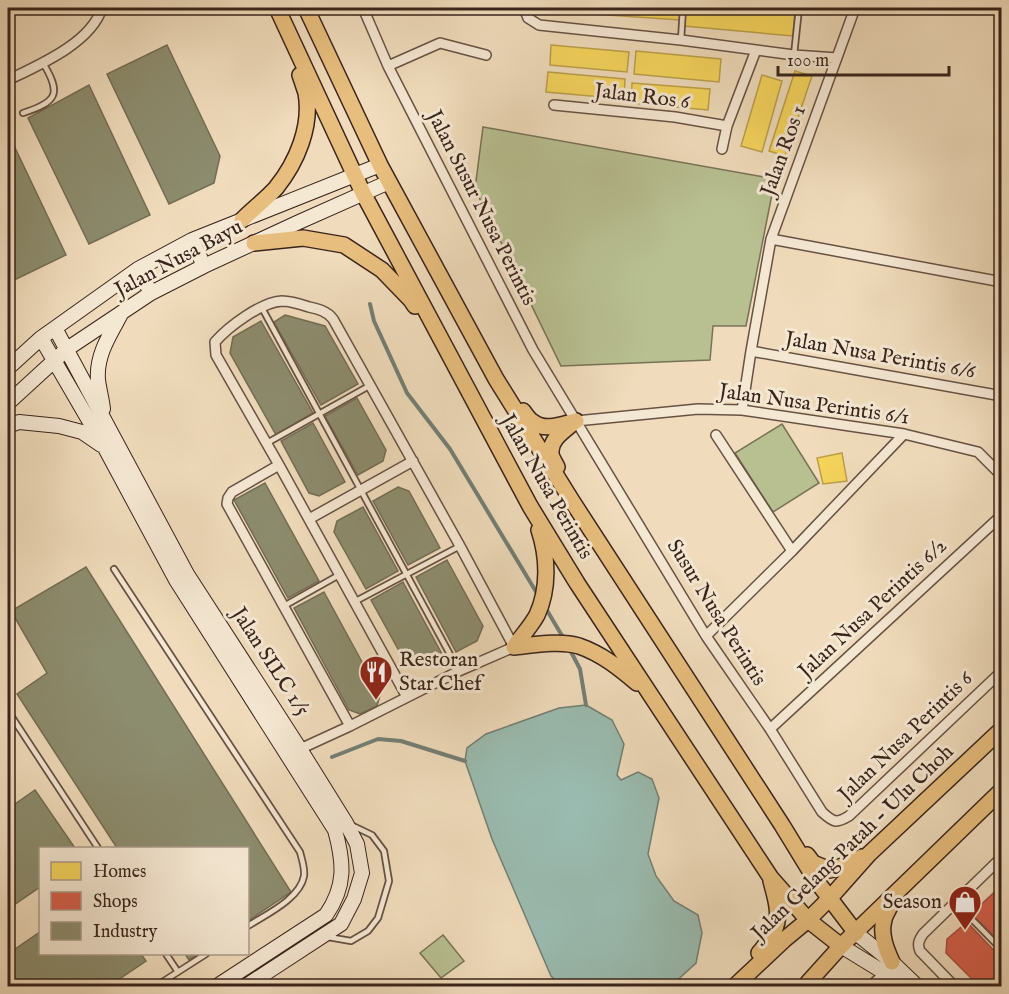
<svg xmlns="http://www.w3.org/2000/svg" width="1009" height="994" viewBox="0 0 1009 994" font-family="'IM FELL English',serif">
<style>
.green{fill:#b8c092;stroke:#787257;stroke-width:1.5}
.water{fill:#9abcb1;stroke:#737f75;stroke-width:1.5}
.homes{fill:#f6d55c;stroke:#bda049;stroke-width:1.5}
.shops{fill:#d6604d;stroke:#a74e3e;stroke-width:1.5}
.industry{fill:#8c8c6e;stroke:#736d55;stroke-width:1.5}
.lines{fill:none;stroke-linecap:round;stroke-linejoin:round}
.stream{stroke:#737f75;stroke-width:4}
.lane-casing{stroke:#675244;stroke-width:8}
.street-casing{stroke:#675244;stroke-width:12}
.secondary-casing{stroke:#39241c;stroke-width:16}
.primary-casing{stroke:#39241c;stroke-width:18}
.lane{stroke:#f5e8d3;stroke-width:4.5}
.street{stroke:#f5e8d3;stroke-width:9}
.secondary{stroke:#f5e8d3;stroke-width:14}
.primary{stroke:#e8be7e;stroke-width:15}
.labels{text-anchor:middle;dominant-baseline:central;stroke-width:6;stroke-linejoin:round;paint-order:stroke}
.street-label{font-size:21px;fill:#39241c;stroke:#f5e8d3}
.poi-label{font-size:21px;fill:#39241c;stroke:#f5e8d3;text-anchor:start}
</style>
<rect width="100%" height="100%" fill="#f0dcbc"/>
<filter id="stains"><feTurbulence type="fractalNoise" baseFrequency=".00333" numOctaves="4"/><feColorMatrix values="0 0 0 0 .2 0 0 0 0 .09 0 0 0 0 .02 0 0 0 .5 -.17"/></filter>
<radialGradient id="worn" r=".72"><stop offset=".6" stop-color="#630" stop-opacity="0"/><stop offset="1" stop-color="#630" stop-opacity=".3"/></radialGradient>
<path class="green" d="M483 127 775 179 746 326H713L710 360 561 366 475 189Z
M782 424 819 483 773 512 735 453Z
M443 935 464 961 441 978 420 953Z"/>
<path class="water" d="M586 705 612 720 624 744 617 775 621 780 638 772 652 779 659 798 648 854 656 876 674 901 698 915 702 933 696 963 671 986H561L551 976 492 839 465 761 467 748 486 734 559 708Z"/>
<path class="homes" d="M548 8H680V20L548 11Z
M685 8H774L795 9 793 36 684 26Z
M551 45 629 52 627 72 550 65Z
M636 51 721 59 719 82 634 74Z
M795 71 812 76 785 156 769 151Z
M548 72 625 79 624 99 546 92Z
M762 75 782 81 762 152 741 146Z
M632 83 710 89 708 110 631 103Z
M842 453 847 481 823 484 817 458Z"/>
<path class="shops" d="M1002 885V939L999 941 971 914Z
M967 922 1002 959V986H979L946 953 947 939Z"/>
<path class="industry" d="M167 45 220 156 214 183 169 204 107 74Z
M89 85 150 215 89 244 28 118Z
M8 133 66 255 8 283Z
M285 315 325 326 358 384 321 405 274 322Z
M261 321 313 413 276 435 230 353 233 337Z
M357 398 386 450 383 461 358 475 325 416Z
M313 423 345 482 319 496 309 493 281 441Z
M265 483 319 581 288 598 234 500Z
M398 487 409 491 440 548 408 565 373 501Z
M363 507 398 571 366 589 334 532 337 521Z
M447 560 483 626 477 641 456 652 416 577Z
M86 567 291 892 248 921V848H117L17 694 47 673 11 611Z
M403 582 443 656 422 667 404 660 371 600Z
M324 592 380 695 377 706 360 714 349 710 294 608Z
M35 790 75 848H40V887L8 909V809Z
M40 932V954H141L146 961 109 986H8V954Z
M185 954H199L189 960Z"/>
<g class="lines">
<path class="stream" d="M370 304 374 321 407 393 450 449 538 595
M545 607 564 639
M569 648 580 669 586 705
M332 757 378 739 401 741 465 761"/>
<g class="lane-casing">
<path id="lane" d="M681 40 683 8
M794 55 799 8
M23 113C57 102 62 94 43 63
M262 308 459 671
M267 443 369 386
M114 569 300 852C302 860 305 868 304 876 300 899 265 915 248 926
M354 602 460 546
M284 606 339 575
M8 711 98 848
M956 903 1002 950
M328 937 351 941 368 931 378 918 389 881 384 851 372 835 351 825
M166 954 178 972
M156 986 206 954"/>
</g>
<g class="street-casing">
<path id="street" d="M363 8 388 66 533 350 706 636 770 729 822 812C833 822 836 824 849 816L1002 671
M524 8 528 18 539 25 681 40 794 55 837 58
M388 66 440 43 486 55
M8 80C39 65 91 43 102 8
M554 105 675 117 727 126
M722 149 727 126 756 50
M771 239 1002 282
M751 351 1002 396
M742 410 751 351 771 239 855 8
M576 421 698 409 742 410 904 434 978 452 1002 476
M716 435 792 551
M279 465 232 492 228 498 227 504 350 726
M309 519 413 461
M706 636 792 551 904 434
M770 729 1002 515
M300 749 350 726 459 671 514 647 460 546 333 319C327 311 318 309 309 307 300 304 291 301 282 301 261 302 228 327 215 342L216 355 279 465 407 697
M871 986 885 973
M954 986 920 951C917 944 919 940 923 934L1002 857"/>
</g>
<g class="secondary-casing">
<path id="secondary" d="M192 240 204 266
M138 269 151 293
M55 328 187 574 300 749 346 823 357 844 362 873 354 899 341 924 246 986
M41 338 105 448 176 580 335 830C344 863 346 886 326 915L217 986
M8 368 41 338 138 269 192 240 380 165
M8 403 67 349 151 293 204 266 299 222 389 182
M103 409C102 399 99 389 98 380 96 356 109 336 120 316
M8 426 19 422 59 426 82 432 101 445
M856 933 892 962 917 986
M841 946 885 973 898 986"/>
</g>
<g class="primary-casing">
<path id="primary" d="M277 8 363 193 530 506 577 583 771 878 808 920 841 946
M306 8 380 165 496 379 572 501 782 825 815 879 856 933
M242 220C253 209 266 199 276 188 297 162 312 126 306 93 304 87 302 81 300 75
M254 243 303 238 344 245 382 270 411 300 415 306
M523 411C526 415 529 420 533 422 545 432 563 424 576 421
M557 467C555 463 551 457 551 453 550 439 564 431 573 423
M514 647C521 637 531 626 537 615 549 589 548 557 539 530
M514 647C533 645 560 640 579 646 602 654 619 668 637 683
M807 855 813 863 830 870 846 865 862 857
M759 953C783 926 780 914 771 881
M892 962C886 949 880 934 884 920 885 914 890 908 892 902
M735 986 785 939 808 920 829 899 869 854 1002 729
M805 986 841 946 1002 790"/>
</g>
<use href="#lane" class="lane"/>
<use href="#street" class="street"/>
<use href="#secondary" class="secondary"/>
<use href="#primary" class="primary"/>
</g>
<defs>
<g id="restaurant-pin" transform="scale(1.725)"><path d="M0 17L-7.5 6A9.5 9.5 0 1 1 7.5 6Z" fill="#8f2418" stroke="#f5e8d3"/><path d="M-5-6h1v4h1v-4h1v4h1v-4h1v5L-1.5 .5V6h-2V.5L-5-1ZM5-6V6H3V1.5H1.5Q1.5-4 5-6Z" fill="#fff"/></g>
<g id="shop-pin" transform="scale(1.725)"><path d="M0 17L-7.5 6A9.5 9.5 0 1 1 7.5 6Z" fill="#8f2418" stroke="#f5e8d3"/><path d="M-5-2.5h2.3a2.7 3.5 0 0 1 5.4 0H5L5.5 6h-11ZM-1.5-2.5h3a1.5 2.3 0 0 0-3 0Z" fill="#fff"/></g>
</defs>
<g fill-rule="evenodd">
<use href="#restaurant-pin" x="376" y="672"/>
<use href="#shop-pin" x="965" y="902"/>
</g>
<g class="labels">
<g class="street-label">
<text transform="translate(642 97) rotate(7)">Jalan Ros 6</text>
<text transform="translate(784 151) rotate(-70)">Jalan Ros 1</text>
<text transform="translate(481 208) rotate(63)">Jalan Susur Nusa Perintis</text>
<text transform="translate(179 259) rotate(-28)">Jalan Nusa Bayu</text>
<text transform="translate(880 356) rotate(10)">Jalan Nusa Perintis 6/6</text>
<text transform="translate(814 405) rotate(8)">Jalan Nusa Perintis 6/1</text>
<text transform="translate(546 487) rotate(60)">Jalan Nusa Perintis</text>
<text transform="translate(873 609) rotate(-43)">Jalan Nusa Perintis 6/2</text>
<text transform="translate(716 613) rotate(58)">Susur Nusa Perintis</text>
<text transform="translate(270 662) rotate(57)">Jalan SILC 1/5</text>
<text transform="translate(906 737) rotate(-44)">Jalan Nusa Perintis 6</text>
<text transform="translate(853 843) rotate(-44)">Jalan Gelang Patah - Ulu Choh</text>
</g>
<g class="poi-label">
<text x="399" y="660">Restoran<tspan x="399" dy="24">Star Chef</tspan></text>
<text x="942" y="902" text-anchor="end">Season</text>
</g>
</g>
<rect width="1009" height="994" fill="none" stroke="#f0dcbc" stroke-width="30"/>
<rect x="9" y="9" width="991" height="976" fill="none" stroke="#39241c" stroke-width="3"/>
<rect x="15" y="15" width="979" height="964" fill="none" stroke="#39241c" stroke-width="1.5"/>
<rect x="39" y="847" width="210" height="108" fill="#f5e8d3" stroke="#aa9a8a" stroke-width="1.5"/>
<rect x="51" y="862" width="30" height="18" fill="#f6d55c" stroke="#aa9a8a" stroke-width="1.5"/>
<text x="93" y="877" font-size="18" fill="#39241c">Homes</text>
<rect x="51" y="892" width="30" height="18" fill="#d6604d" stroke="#aa9a8a" stroke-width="1.5"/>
<text x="93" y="907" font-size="18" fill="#39241c">Shops</text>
<rect x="51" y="922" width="30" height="18" fill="#8c8c6e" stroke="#aa9a8a" stroke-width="1.5"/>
<text x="93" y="937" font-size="18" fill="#39241c">Industry</text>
<path d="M778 66v9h171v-9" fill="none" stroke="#39241c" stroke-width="3"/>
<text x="787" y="66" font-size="18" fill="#39241c" stroke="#f5e8d3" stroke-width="4.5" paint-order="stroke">100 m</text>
<rect width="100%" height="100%" filter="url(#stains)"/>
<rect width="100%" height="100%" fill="url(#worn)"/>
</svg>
